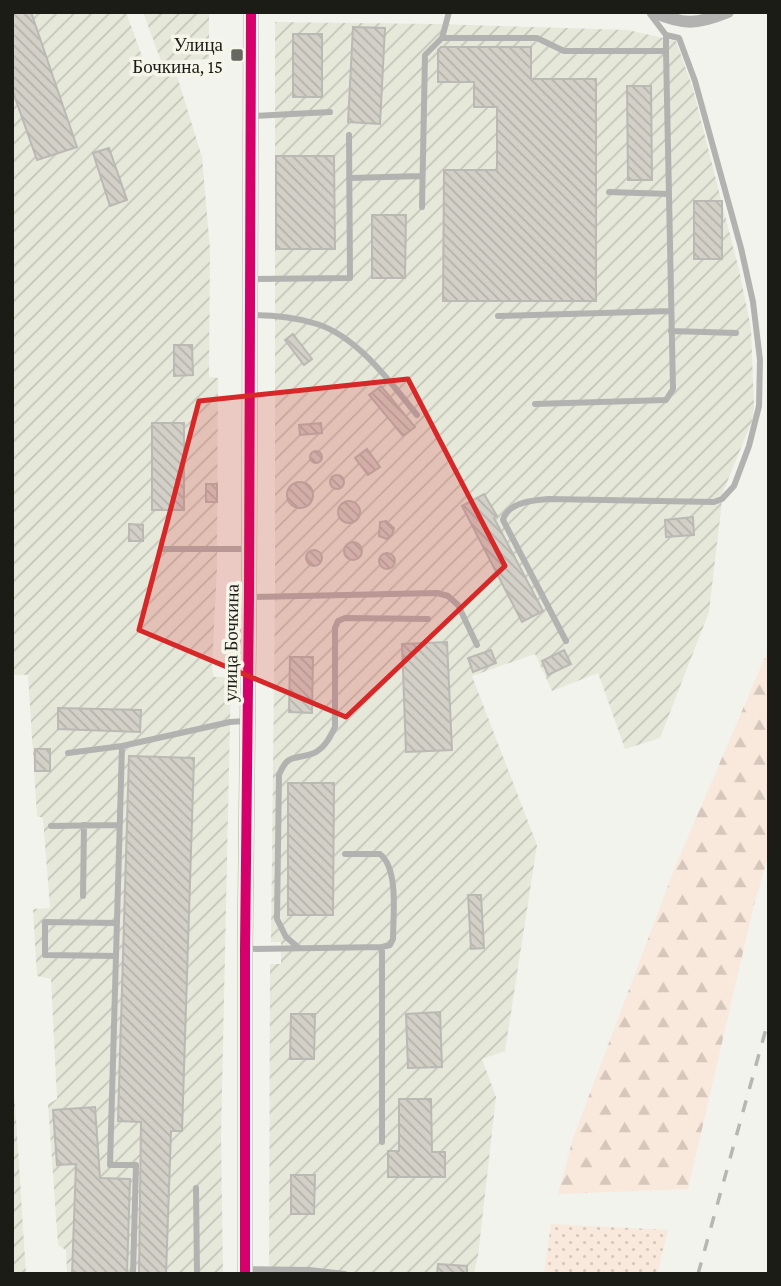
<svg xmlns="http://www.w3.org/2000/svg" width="781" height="1286" viewBox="0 0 781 1286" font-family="'Crimson Pro',serif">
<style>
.industrial{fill:url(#industrial-furrows)}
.grass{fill:url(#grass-dots)}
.forest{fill:url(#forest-firs)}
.building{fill:url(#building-back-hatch);stroke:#bab9b4;stroke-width:2}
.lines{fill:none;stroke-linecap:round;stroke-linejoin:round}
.service{stroke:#b2b3b0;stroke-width:6}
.minor{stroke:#b2b3b0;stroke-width:12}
.tertiary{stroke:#b2b3b0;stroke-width:16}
.rail{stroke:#b6b7b3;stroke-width:3.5;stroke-dasharray:12 12;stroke-linecap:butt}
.cycleway-casing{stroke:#f5f6e9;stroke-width:15}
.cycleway{stroke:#d6006c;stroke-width:10}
.marked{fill:#d62828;fill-opacity:0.2;stroke:#d62828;stroke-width:5;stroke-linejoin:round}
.poi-dot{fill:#676762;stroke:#f5f6e9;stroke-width:2.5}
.labels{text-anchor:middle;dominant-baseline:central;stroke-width:7;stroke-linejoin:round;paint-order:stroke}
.poi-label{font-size:19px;fill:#1c1c17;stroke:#f5f6e9;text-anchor:end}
.street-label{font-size:19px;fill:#1c1c17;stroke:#f5f6e9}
</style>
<defs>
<pattern id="industrial-furrows" width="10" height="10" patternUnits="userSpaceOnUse" patternTransform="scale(1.75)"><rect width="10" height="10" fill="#e6e8da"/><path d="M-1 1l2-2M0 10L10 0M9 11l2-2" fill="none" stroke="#c5c6ba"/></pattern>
<pattern id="grass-dots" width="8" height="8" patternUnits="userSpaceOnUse" patternTransform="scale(1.75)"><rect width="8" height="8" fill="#f9e9dc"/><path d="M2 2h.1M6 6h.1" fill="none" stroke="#d5c7bc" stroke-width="1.8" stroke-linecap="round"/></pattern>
<pattern id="forest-firs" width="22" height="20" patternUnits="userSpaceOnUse" patternTransform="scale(1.75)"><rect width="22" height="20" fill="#f9e9dc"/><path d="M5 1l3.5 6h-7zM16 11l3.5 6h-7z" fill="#d5c7bc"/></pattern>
<pattern id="building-back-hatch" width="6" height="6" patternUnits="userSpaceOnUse" patternTransform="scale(1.75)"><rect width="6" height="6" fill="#d3d0c8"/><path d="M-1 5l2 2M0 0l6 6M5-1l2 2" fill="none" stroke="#b5b2ab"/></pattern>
</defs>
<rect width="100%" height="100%" fill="#f2f3ec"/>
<path class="industrial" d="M12 12H126L147 70 173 63 202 157 210 249 209 377 218 378 217 567 212 668 214 677H231L221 1137 223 1274H67L66 1250 58 1245 48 1104 57 1099 51 979 37 976 33 909 50 908 43 818 37 816 28 675H12Z
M143 12H209V59L161 61Z
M275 22 437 24 628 30 676 41 693 89 739 270 751 328 754 407 752 421 723 492 709 612 660 738 625 749 598 673 552 691 535 654 472 676 537 845 505 1051 482 1059 496 1097 478 1256 474 1274H269L270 964H281V942H271L275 597Z
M12 1057 26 1274H12Z"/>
<path class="grass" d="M551 1224 668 1230 657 1274H544Z"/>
<path class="forest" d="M769 648V853L753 909 688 1189 558 1194 573 1138 675 867Z"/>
<path class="building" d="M12 12H31L77 147 37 160 12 89Z
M353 27 385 28 380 124 348 122Z
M293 34H322V97H293Z
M441 47H531V79H596V301H443L444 170H497V107H474V82H438V50Z
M627 86H651L652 180H628Z
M109 148 127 200 110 206 93 153Z
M276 156H334L335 249H276Z
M694 201H722V259H694Z
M372 215H406L405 278H372Z
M293 334 312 359 304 365 285 340Z
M174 345H192L193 375 174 376Z
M381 386 415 427 403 436 369 395Z
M152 423H184V510H152Z
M321 423 322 433 300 435 299 425Z
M367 449 380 467 368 475 355 458Z
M310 457a6 6 0 1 1 12 0a6 6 0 1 1-12 0Z
M330 482a7 7 0 1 1 14 0a7 7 0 1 1-14 0Z
M287 495a13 13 0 1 1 26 0a13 13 0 1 1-26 0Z
M206 484H217V502H206Z
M484 494 497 516 494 518 543 611 522 622 462 506Z
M338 512a11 11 0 1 1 22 0a11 11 0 1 1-22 0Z
M693 517 694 535 666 537 665 520Z
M386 521 394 528 392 535 387 539 379 536 380 522Z
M129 524 143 525V541H129Z
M344 551a9 9 0 1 1 18 0a9 9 0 1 1-18 0Z
M306 558a8 8 0 1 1 16 0a8 8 0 1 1-16 0Z
M379 561a8 8 0 1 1 16 0a8 8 0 1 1-16 0Z
M447 642 452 750 406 752 402 644Z
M491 650 496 663 473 672 468 658Z
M564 650 571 664 548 675 542 661Z
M290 657H313L312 713 289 712Z
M58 708 141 710 140 732 58 729Z
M35 749H50V771H35Z
M129 756 194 758 182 1131H171L166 1274H139L141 1122 118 1121Z
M288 783H334L333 915H288Z
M468 895H481L484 948 471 949Z
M440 1012 442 1067 408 1068 406 1014Z
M291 1014H315L314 1059H290Z
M399 1099H431L432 1152H445V1177H388V1151H399Z
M95 1107 100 1178 130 1179 127 1274H72L76 1164 57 1165 53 1110Z
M291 1175H315L314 1214H291Z
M438 1264 467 1266V1274H437Z"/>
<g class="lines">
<path class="service" d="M449 12 442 38H537L564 51H666V35
M252 116 330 112
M350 178 422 176
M609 192 669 194
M422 207 425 55 442 38
M252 279 350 278 349 135
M251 315C273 315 295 317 317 324 358 337 391 383 417 415
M498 316 671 311
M671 331 736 333
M535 404 666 400 673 389 666 51
M162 549H248
M249 597 437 593 448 596 458 605 477 645
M566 641 503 520C508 502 534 500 549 499L714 502 722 499 734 486 749 446 759 406 760 360 753 302 741 248 695 81 679 38 666 35 650 14
M68 753 122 746
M51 826 119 825
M83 896 84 825
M299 948 286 937 277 919 279 775C288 752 295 761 314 753 325 748 330 737 335 727V628L338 621 345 618 428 619
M246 949 382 947 390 945 393 939C393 916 399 869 380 854H345
M116 956 45 955V922L117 923
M382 1142V947
M196 1188 197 1274
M246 1269 309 1270 345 1274
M133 1274 136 1165H110L122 746 230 722 245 721"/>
<path class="minor" d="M653 12C684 25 696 25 728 12"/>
<path class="tertiary" d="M245 1274V949L249 597 251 12"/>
<path class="rail" d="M698 1274 769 1018"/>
<g class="cycleway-casing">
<path id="cycleway" d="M245 1274V949L249 597 251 12"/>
</g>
<use href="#cycleway" class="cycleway"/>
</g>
<path class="marked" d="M408 379 505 566 346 717 139 630 199 401Z"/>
<rect class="poi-dot" x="230" y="48" width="14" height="14" rx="3.5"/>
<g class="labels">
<g class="poi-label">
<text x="223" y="44">Улица<tspan x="223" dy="22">Бочкина, 15</tspan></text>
</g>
<g class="street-label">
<text transform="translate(231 643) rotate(-89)">улица Бочкина</text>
</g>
</g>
<rect width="781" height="1286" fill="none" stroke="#1c1c17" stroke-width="28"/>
</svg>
